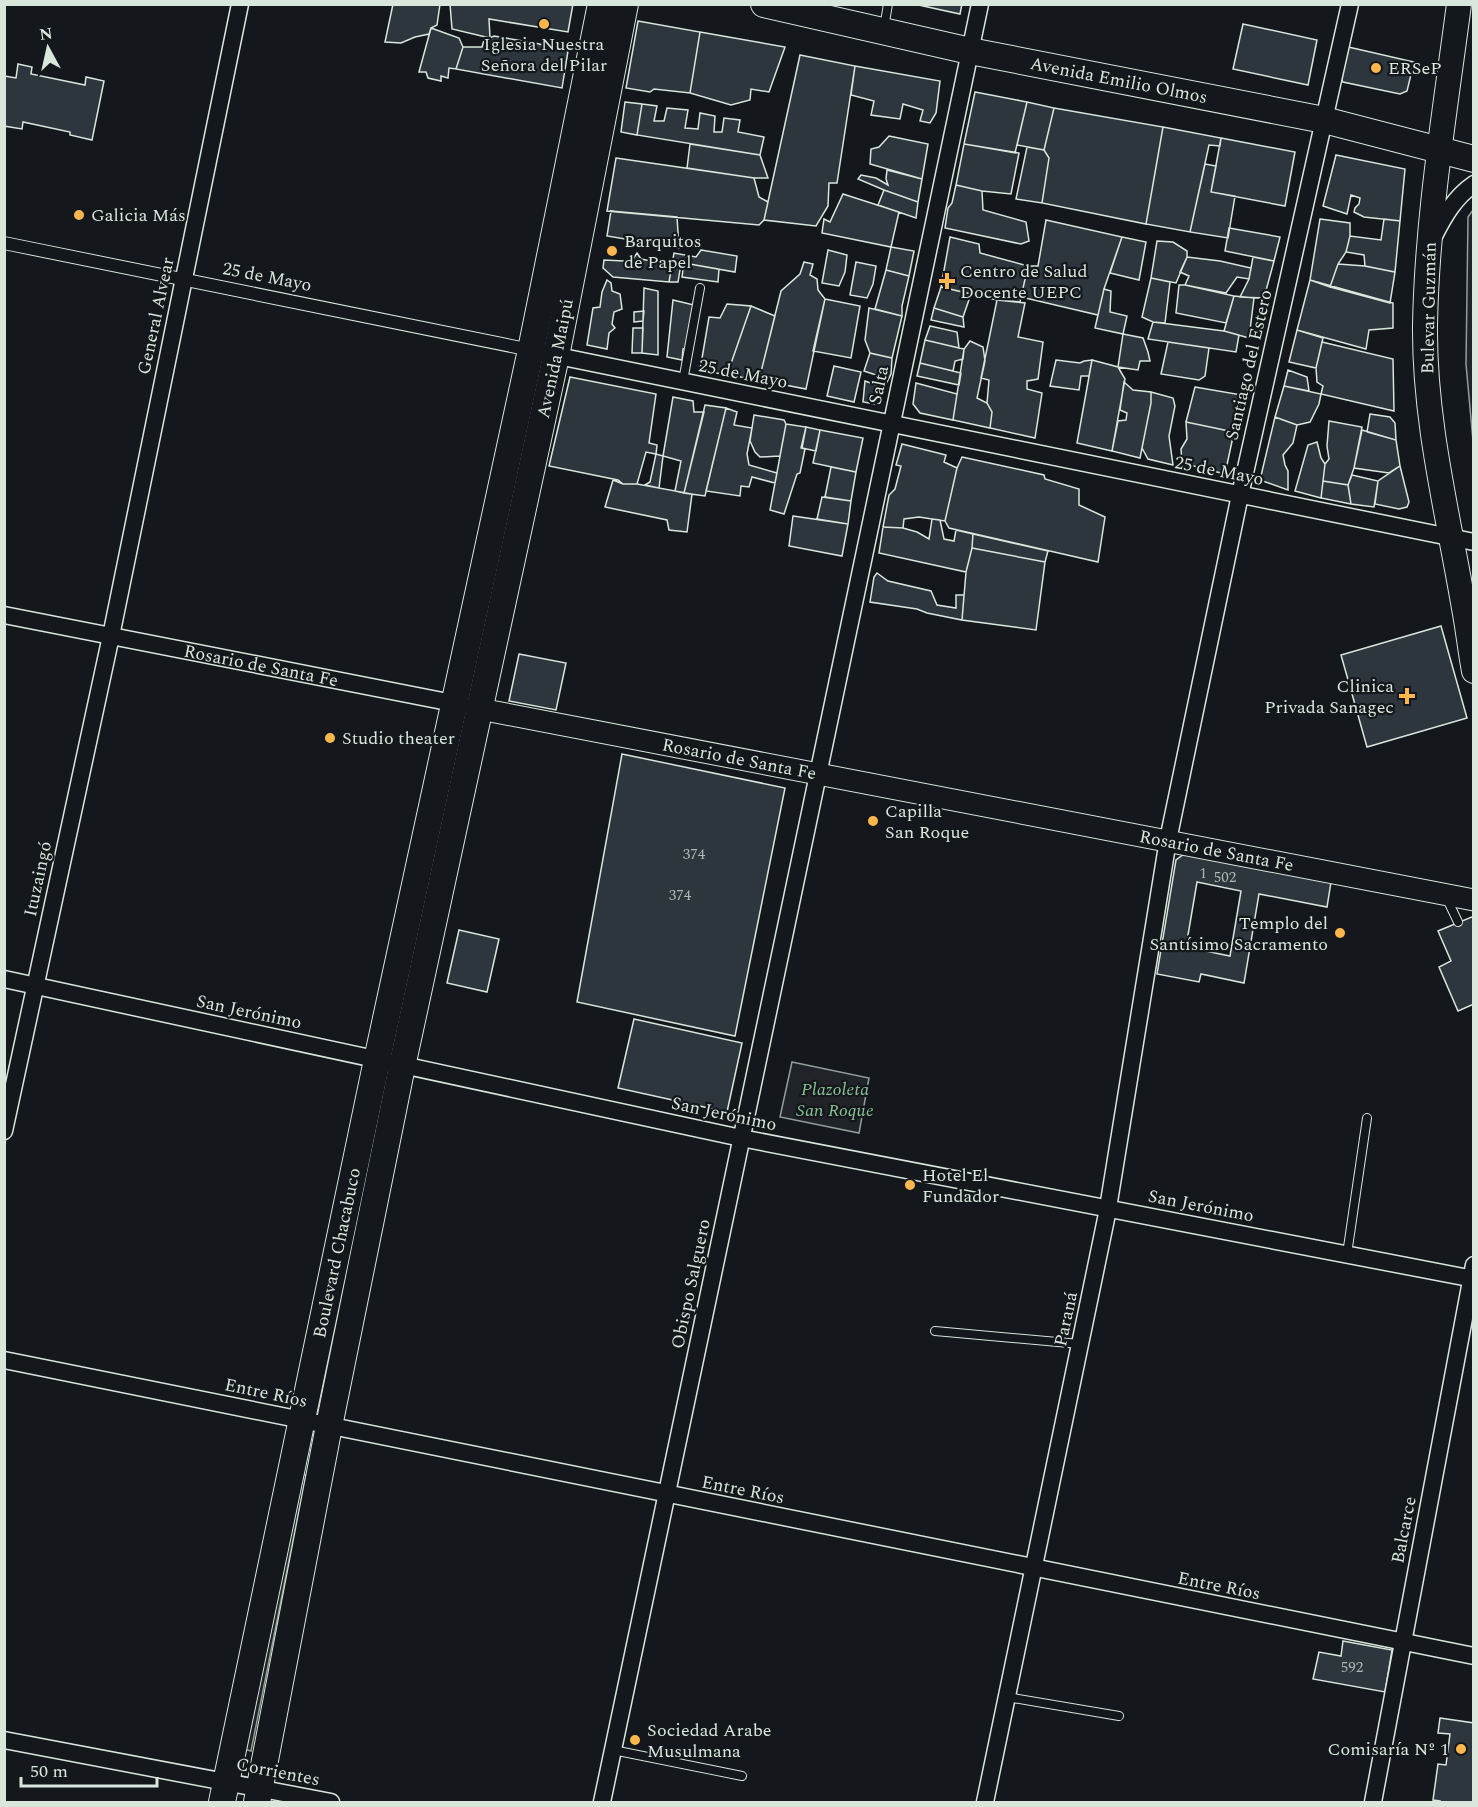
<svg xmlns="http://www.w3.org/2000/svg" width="1478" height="1807" viewBox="0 0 1478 1807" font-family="Spectral,serif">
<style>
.green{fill:#202428;stroke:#939e99;stroke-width:1.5}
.building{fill:#2c363c;stroke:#d8e6dc;stroke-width:1.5;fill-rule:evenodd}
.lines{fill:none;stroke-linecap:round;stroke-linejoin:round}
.service-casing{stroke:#d8e6dc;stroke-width:10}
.pedestrian-casing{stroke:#d8e6dc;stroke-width:14}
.minor-casing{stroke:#d8e6dc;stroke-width:19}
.tertiary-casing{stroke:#d8e6dc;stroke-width:23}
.secondary-casing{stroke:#d8e6dc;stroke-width:26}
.primary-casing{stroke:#d8e6dc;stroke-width:28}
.service{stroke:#14181c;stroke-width:8}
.pedestrian{stroke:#14181c;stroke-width:12}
.minor{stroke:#14181c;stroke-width:16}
.tertiary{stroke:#14181c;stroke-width:21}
.secondary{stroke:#14181c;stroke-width:24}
.primary{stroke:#14181c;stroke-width:26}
.poi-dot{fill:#ffb74d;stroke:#14181c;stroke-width:2}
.labels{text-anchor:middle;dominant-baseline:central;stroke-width:4.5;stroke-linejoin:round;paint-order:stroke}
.number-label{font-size:15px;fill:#adbab4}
.poi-label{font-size:18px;fill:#d8e6dc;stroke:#14181c;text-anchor:start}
.street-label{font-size:18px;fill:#d8e6dc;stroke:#14181c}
.park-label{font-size:18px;font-style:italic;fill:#8ac095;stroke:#14181c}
</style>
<rect width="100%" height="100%" fill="#14181c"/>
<path class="green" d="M1473 210V441L1466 364 1468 217Z
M792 1062 869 1078 859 1133 780 1117Z
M372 1117 379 1118 324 1394 318 1392Z
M299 1474 306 1475 251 1751 244 1749Z"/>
<path class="building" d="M393 4H440L437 25 431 28 429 34 415 37 401 43 385 42Z
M450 4H573L568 32 489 19 490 38 452 29Z
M914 4H962L960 14Z
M638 21 700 32 690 93 654 89 650 92 626 88Z
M1243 24 1317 40 1308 85 1233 69Z
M431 28 459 38 463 47 456 69 449 68 448 78 441 76V81L428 78 426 72H419Z
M700 32 785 47 769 92 751 89 750 100 731 105 690 93Z
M494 36 535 43 568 51 562 88 456 69 463 47H482L484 40Z
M1344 46 1414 62 1407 91 1400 94 1343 82 1338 73Z
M800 55 855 66 837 183H829L828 206 816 226 764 220Z
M18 64 32 67 31 74 85 85 86 77 104 81 92 140 70 135V132L23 122 22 129 4 126V76L16 78Z
M855 66 940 81 936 113 930 123 920 121 923 110 903 104 900 119 871 115 874 101 851 95Z
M975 92 1027 102 1015 153 964 144Z
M625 102 642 104 637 135 621 132Z
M1027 102 1054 108 1044 150 1017 145Z
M642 104 657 106 654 121H664L667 108 688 110 685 128 698 129 700 113 715 116 714 132H722L724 118 740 120 738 132 764 137 760 155 637 135Z
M1054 108 1163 127 1146 224 1042 203 1049 158 1044 150Z
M1163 127 1221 138 1220 146 1209 145 1190 232 1146 224Z
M889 136 928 144 922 179 870 164 871 149 879 147Z
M1221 138 1295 152 1285 206 1211 192Z
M690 144 760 155 768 178H754L687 168Z
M964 144 1019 153 1011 194 982 191 956 185Z
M1027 147 1044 150 1049 158 1042 203 1016 199Z
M1336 155 1405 169 1400 221 1364 217 1354 212 1355 208 1359 204 1360 198 1351 195 1347 214 1323 206Z
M616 158 754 178 759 197 768 202 764 220 759 225 607 211Z
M1205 164 1216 166 1211 192 1235 196 1228 238 1190 232Z
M887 170 922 179 918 202 884 190 858 179 861 175 876 178 888 185 886 179Z
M956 185 982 191 983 210 1026 222 1029 241 1021 244 945 228 948 208 952 203Z
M884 190 918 202 916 218 878 205Z
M843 194 899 212 891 247 822 233 824 219 830 222Z
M611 211 677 217 679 248 607 236Z
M1320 219 1350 223V236L1346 252 1338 264 1330 287 1310 280Z
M1384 219 1400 221 1395 272 1365 266 1364 255 1346 252 1350 236 1381 240Z
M1046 220 1122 237 1104 289 1098 315 1021 297 1028 266H1038Z
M1229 228 1280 237 1274 261 1225 251Z
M950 237 979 244 980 253 1028 266 1020 302 997 300 941 287Z
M1122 237 1146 242 1139 280 1110 273Z
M1157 241 1173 242 1187 251V257L1176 283 1151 278Z
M891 247 914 251 909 276 886 270Z
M701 250 737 256 735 272 684 263 680 270 678 282H669L674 253 696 257Z
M828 250 847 255 845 272 839 286 822 283Z
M637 253 641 259 672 265 669 282 613 277 603 268 604 260 624 261 633 259Z
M1187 257 1220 261 1251 268 1249 279 1237 277 1226 293 1185 285 1189 276 1180 272Z
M1253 257 1274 261 1264 298 1240 297 1249 279Z
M804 262 813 264 810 275 817 279 818 290 825 299 806 389 759 380 781 291 800 274Z
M856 262 876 266 873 284 867 298 850 295Z
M684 263 719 269 718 282 682 277Z
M1338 264 1365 266 1395 272 1390 303 1330 287Z
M886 270 909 276 902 306V316L875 309Z
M1151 278 1170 282 1165 323 1153 322 1142 317Z
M607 280 611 283 612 291 620 294 622 309 614 312 612 324 615 328 609 333 607 349 587 345 593 308 600 307 602 292Z
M1310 280 1393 303V328L1369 330 1366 349 1297 330Z
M1179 285H1185L1234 296 1226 323 1176 313Z
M941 287 971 294 963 317 934 308Z
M644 288 658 291V355L642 353Z
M1104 289 1111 291 1110 312 1127 316 1123 334 1095 328Z
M1234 296 1254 298 1249 338 1224 331Z
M825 299 860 306 851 358 813 351Z
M673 300 694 305 686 348 683 349 682 360 667 357Z
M997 300 1025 303 1018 337 1043 342 1038 379 1027 381V389L1042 393 1035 438 990 428 992 412 987 403 989 380 981 378Z
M727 304 751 306 727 375 700 370 709 317 720 318Z
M751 306 775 316 759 380 727 375Z
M869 308 902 316 892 358 870 353 865 340Z
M934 308 963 317 964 327 931 320Z
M644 311 643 321 634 322V312Z
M1153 322 1224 331 1239 335 1236 352 1148 339Z
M930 326 957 332 959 348 925 340Z
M633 328H643L642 353H632Z
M1297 330 1323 338 1316 368 1289 362Z
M1123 334 1143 338 1148 352 1150 361H1140L1138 370 1118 367Z
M925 340 964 349 963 359 955 361 953 371 920 363Z
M970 341 983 347 985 361 977 398 987 403 992 412 990 428 953 420 964 349Z
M1168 342 1209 348 1205 376 1199 380 1161 374Z
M1322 342 1393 359 1394 411 1321 394 1323 386 1317 382 1316 368Z
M870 353 892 358 891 374 884 388 885 378 864 371Z
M1056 360 1080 363 1084 361 1092 360 1089 376H1081L1079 390 1050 386Z
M1092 360 1118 367 1125 379 1112 451 1077 443Z
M920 363 961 373 959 385 917 376Z
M834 366 861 372 854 402 827 396Z
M1288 370 1307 377 1309 391 1284 386Z
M570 377 656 394 649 443 657 445 656 454 646 452 637 484H623L618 480 549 466Z
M865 381 884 388 881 398 875 404 863 402Z
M1124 382 1133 390 1151 392V403L1140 458 1112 451 1118 421 1126 420 1127 413 1120 410Z
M916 383 957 394 953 420 920 413 913 404Z
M1284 386 1321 394 1319 404 1310 422 1297 425 1275 417Z
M1195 387 1242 395 1234 432 1186 422Z
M1151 392 1173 398 1175 406 1169 436 1173 465 1148 459 1142 448 1151 403Z
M673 397 693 401 694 412H704L684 493 675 491 681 461 663 456Z
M705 405 726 408 705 496 684 493Z
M726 408 737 412 734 425 752 428 747 454 749 465 777 473 775 483 752 477 749 487 741 486 740 496 706 491Z
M1370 414 1390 417 1395 423 1396 440 1367 432Z
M754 415 784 420 786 424 780 456 760 457 755 452 750 441Z
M1275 417 1297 425 1293 443 1283 455 1285 465 1288 471V490L1260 480Z
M1329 421 1362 427 1354 468 1348 485 1323 481 1325 464 1329 459 1327 446Z
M1186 422 1234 432 1225 474 1182 463 1181 449 1187 439Z
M786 424 806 427 801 448 805 449 800 473 797 474 784 514 770 510Z
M806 427 820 430 816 451 802 448Z
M820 430 863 438 856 472 813 463Z
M1362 430 1396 440 1400 466 1389 473 1354 468Z
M1317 442 1321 458 1325 464 1321 498 1295 491 1308 445Z
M902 444 946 455 944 462 957 468 945 521 919 517 904 519 903 528 883 527 889 495 895 489 901 466 896 465Z
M656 454 663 456 659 488 645 485 650 482Z
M962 457 1044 475 1045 479 1079 489V505L1105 517 1098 562 949 528 945 521 957 468Z
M1400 466 1409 502 1407 507 1399 509 1375 504 1378 481Z
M831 467 856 472 851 501 825 497Z
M1352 475 1378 481 1374 507 1351 504 1348 485Z
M613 480 623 484H637L692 494 687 532 669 530 667 520 605 507Z
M1323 481 1348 485 1351 504 1321 498Z
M822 497 851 501 848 524 817 519Z
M793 516 848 524 842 556 789 546Z
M932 519 940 520 944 539 954 541 956 530 973 534 972 548 966 572 879 553 883 527 903 528 917 532 929 539Z
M973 534 1048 551 1045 562 972 548Z
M972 548 1045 562 1036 630 962 620 966 572Z
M877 573 888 581 931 591 937 605 956 608V595H964L962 620 927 613 917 609 870 602 874 577Z
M1441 626 1467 718 1367 747 1341 655Z
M519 654 566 663 556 710 509 701Z
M622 754 785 788 735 1036 577 1002Z
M1184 854 1331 882 1327 907 1259 894 1244 983 1201 974 1199 982 1157 974 1176 860ZM1197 882 1241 891 1230 956 1186 947Z
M1474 916V1004L1458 1011 1439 967 1451 961 1438 931Z
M459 930 499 939 487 992 447 983Z
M634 1019 742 1043 727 1112 618 1088Z
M1343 1641 1392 1650 1385 1692 1313 1679 1319 1652 1341 1656Z
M1440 1718 1474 1723V1802H1440V1801L1433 1800 1438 1764 1446 1765 1450 1734 1438 1733Z"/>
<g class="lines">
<g class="service-casing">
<path id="service" d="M884 28 888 4
M683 381 700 288
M1446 897 1458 922
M1347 1254 1367 1118
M935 1331 1080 1344
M1007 1697 1119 1716
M613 1750 742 1776"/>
</g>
<g class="pedestrian-casing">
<path id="pedestrian" d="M4 243 531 350"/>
</g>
<g class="minor-casing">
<g id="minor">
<path d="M1434 236C1444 216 1455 197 1474 184"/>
<path d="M548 354 1474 542"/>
<path id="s1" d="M4 615 463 705"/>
<path d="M4 979 741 1138 1474 1279"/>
<path d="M4 1131 111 636 240 4"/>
<path d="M4 1360 1474 1656"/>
<path d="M4 1740 331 1802"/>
<path d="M602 1802 980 4"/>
<path d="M985 1802 1107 1214 1168 840 1240 495 1350 4"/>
<path d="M1373 1802 1474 1265"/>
</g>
</g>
<g class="tertiary-casing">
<g id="tertiary">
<path id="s2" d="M480 709 1474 900"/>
</g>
</g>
<g class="secondary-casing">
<path id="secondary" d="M1459 4C1445 111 1427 218 1425 325 1424 421 1448 514 1464 608 1468 629 1470 650 1474 671"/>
</g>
<g class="primary-casing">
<g id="primary">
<path id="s3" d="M764 4 970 51 1324 120 1474 159"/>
<path id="s4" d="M222 1802 377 1060 531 350 601 4"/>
<path id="s5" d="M257 1802 329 1426 401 1071 556 356 625 4"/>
</g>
</g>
<use href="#service" class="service"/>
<use href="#pedestrian" class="pedestrian"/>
<use href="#minor" class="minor"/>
<use href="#tertiary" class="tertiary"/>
<use href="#secondary" class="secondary"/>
<use href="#primary" class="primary"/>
</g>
<g class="poi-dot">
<circle cx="544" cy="24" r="6"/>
<circle cx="1376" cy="68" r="6"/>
<circle cx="79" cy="215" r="6"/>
<circle cx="612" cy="251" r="6"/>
<path d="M944 272h6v6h6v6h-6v6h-6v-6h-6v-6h6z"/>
<path d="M1404 687h6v6h6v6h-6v6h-6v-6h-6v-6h6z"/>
<circle cx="330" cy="738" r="6"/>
<circle cx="873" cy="821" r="6"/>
<circle cx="1340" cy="933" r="6"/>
<circle cx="910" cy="1185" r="6"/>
<circle cx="635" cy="1740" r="6"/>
<circle cx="1461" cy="1749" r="6"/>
</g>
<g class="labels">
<g class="number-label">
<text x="694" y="854">374</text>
<text x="1203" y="873">1</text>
<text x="1225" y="877">502</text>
<text x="680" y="895">374</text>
<text x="1352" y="1667">592</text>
</g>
<g class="poi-label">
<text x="544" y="44" text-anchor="middle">Iglesia Nuestra<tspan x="544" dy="21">Señora del Pilar</tspan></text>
<text x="1388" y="68">ERSeP</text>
<text x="91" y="215">Galicia Más</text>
<text x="624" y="241">Barquitos<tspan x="624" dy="21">de Papel</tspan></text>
<text x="960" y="271">Centro de Salud<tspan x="960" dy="21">Docente UEPC</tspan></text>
<text x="1394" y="686" text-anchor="end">Clinica<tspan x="1394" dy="21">Privada Sanagec</tspan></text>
<text x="342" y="738">Studio theater</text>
<text x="885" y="811">Capilla<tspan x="885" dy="21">San Roque</tspan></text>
<text x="1328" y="923" text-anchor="end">Templo del<tspan x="1328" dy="21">Santísimo Sacramento</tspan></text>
<text x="922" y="1175">Hotel El<tspan x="922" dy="21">Fundador</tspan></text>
<text x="647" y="1730">Sociedad Arabe<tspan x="647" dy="21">Musulmana</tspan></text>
<text x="1449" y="1749" text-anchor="end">Comisaría Nº 1</text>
</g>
<g class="street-label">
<text stroke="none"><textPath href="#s3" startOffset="363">Avenida Emilio Olmos</textPath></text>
<text transform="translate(267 277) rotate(11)">25 de Mayo</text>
<text transform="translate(1429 308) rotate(-89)">Bulevar Guzmán</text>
<text transform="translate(156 316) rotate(-78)">General Alvear</text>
<text stroke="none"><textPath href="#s5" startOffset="1474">Avenida Maipú</textPath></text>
<text transform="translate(1249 365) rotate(-77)">Santiago del Estero</text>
<text transform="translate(743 374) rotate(11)">25 de Mayo</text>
<text transform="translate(879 385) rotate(-78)">Salta</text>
<text transform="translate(1219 471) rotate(11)">25 de Mayo</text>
<text stroke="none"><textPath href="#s1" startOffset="262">Rosario de Santa Fe</textPath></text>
<text stroke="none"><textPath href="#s2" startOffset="264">Rosario de Santa Fe</textPath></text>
<text stroke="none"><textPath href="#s2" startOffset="750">Rosario de Santa Fe</textPath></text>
<text transform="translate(38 879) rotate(-78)">Ituzaingó</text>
<text transform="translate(249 1012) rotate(12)">San Jerónimo</text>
<text transform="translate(724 1114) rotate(12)">San Jerónimo</text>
<text transform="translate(1201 1206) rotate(11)">San Jerónimo</text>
<text stroke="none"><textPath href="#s4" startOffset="561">Boulevard Chacabuco</textPath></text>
<text transform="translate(691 1284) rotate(-78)">Obispo Salguero</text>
<text transform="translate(1066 1319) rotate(-78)">Paraná</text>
<text transform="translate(266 1393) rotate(12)">Entre Ríos</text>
<text transform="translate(743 1490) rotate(11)">Entre Ríos</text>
<text transform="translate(1404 1530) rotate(-79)">Balcarce</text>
<text transform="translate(1219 1586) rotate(11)">Entre Ríos</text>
<text transform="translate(278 1772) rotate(11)">Corrientes</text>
</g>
<g class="park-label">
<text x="835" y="1089">Plazoleta<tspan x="835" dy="21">San Roque</tspan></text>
</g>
</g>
<rect width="1478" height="1807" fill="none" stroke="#d8e6dc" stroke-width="12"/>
<g transform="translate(48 48) rotate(352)" stroke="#14181c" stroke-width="4.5" paint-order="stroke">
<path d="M0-4.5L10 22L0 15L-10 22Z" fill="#d8e6dc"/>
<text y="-9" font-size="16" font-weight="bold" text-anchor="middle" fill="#d8e6dc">N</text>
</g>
<path d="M21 1777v9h136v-9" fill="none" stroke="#d8e6dc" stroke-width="3"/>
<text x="30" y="1777" font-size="18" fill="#d8e6dc" stroke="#14181c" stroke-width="4.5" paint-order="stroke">50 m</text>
</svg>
